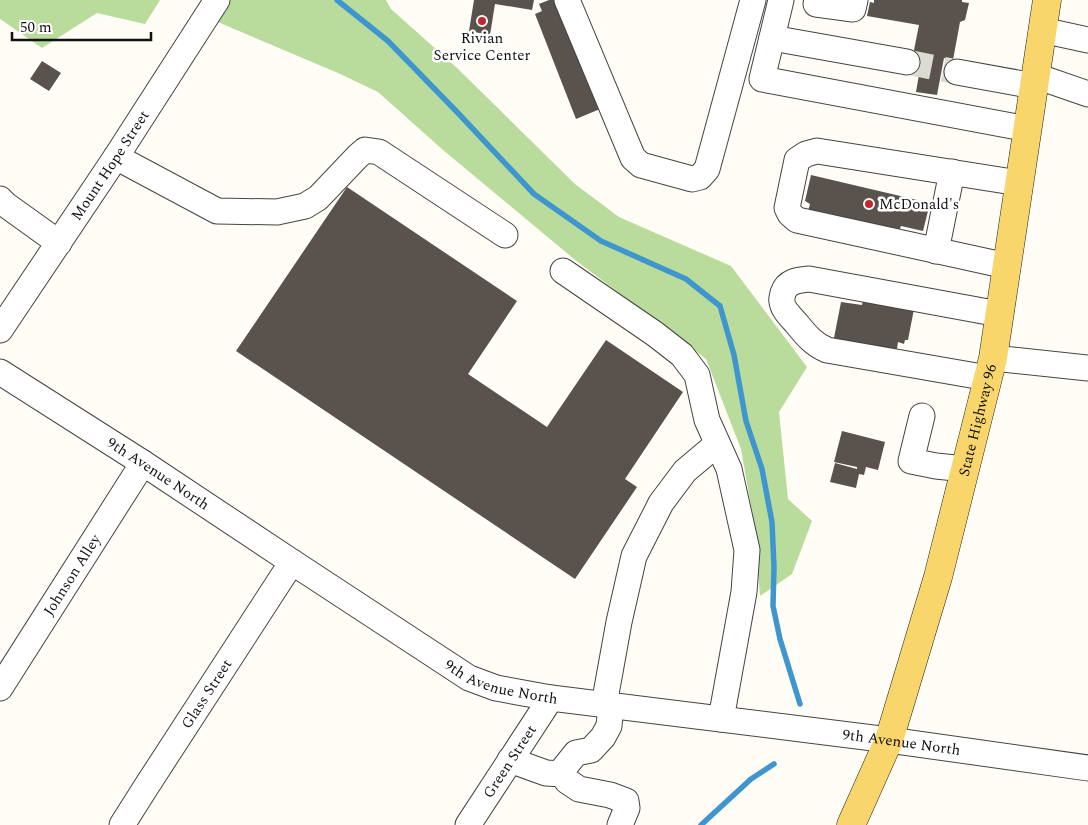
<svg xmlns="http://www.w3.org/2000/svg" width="1088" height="825" viewBox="0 0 1088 825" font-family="Spectral,serif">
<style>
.forest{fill:#b9dc9c}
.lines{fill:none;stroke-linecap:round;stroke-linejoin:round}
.stream{stroke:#3f96cf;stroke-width:5.5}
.building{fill:#5a524d}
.minor-tunnel{stroke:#dbdad3;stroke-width:25;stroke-dasharray:25 12;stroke-linecap:butt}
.minor-casing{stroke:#444;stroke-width:27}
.major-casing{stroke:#222;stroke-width:29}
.minor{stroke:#fff;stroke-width:25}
.major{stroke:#f9d66b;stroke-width:28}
.poi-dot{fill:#c4262e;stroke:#fff;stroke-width:2}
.labels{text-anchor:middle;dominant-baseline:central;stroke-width:5;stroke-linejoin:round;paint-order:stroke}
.poi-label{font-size:15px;fill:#111;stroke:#fff}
.street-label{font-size:15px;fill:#111;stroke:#fff}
</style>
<rect width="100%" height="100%" fill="#fffdf5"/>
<path class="forest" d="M0 0H160L145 24 97 13 42 48 0 19Z
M227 0H386L391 9 456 67 575 184 619 217 731 266 807 367 779 412 788 499 812 521 792 574 760 596 754 523 741 449 706 359 574 259 443 150 378 92 338 73 213 20Z"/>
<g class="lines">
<path class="stream" d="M337 0 388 41 458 113 534 194 601 241 686 279 720 306 734 355 746 421 762 469 772 522 774 567 773 606 780 639 800 704
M701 825 751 779 774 764"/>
</g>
<path class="building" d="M474 0H534L532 10 495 4 490 35 469 31Z
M549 0H557L600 109 576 119 535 14 542 11 539 4Z
M874 0H962V2L969 3 965 20 960 22 953 60 944 58 937 95 916 92 922 57 913 55 919 25 867 16 870 2 874 3Z
M42 61 61 73 49 91 30 79Z
M811 175 930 203 923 231 901 226 899 231 808 211 810 204 805 201Z
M347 187 517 301 468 374 547 427 606 340 683 392 625 479 637 487 575 579 236 351Z
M863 300 914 309 908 340H905L904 344 898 342 896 355 833 343 841 302 862 305Z
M842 431 885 442 878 470 866 467 864 475 859 474 856 488 830 482 835 463 857 469V467L834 462Z"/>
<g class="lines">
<path class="minor-tunnel" d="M907 62 957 72"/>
<g class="minor-casing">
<g id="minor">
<path d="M567 0 633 158 641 165 692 179 700 177 707 169 753 0"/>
<path d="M781 0 762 79 1028 129"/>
<path d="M816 4 853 9 855 0"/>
<path d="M1042 30 1088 40"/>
<path d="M772 38 907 62"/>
<path d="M957 72 1034 86"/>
<path d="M1036 76 1088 94"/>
<path d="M116 157 217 211 277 212 305 206 318 198 358 156 365 150 379 152 505 235"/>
<path d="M0 199 6 205 59 243"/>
<path d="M936 251 952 172"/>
<path d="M1007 266 797 220 790 214 787 208 797 160 806 154 817 151 1019 183"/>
<path d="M563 271 655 334 682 355 697 375 707 420 729 469 747 550 744 592 721 719"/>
<path id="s1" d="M0 330 116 157 217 0"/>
<path d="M993 358 1088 368"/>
<path id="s2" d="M0 372 143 463 292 562 469 678 496 688 551 698 889 740 1088 768"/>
<path d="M988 378 827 350C813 344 806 335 797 324 792 318 782 309 782 301 781 300 783 294 783 293 787 281 798 280 809 279L999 314"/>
<path d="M922 416 911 461 936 466 965 469"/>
<path id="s3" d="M0 688 143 463"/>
<path d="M604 705 619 622 634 556 661 503 685 471 717 444"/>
<path d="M611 705 609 726 603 737 591 750 576 753 564 768 563 774 567 781 579 789 610 795 626 801 627 808 620 825"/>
<path d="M510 760 546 773 563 774"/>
<path id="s4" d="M122 825 146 787 292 562"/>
<path id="s5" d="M468 825 551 698"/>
</g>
</g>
<g class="major-casing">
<g id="major">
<path id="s6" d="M851 825 889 740 938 577 993 358 1047 0"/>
</g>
</g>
<use href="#minor" class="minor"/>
<use href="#major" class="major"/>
</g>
<g class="poi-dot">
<circle cx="482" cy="21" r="5"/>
<circle cx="869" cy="204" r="5"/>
</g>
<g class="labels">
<g class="poi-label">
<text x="482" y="38">Rivian<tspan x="482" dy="17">Service Center</tspan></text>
<text x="879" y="204" text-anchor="start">McDonald's</text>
</g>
<g class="street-label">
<text stroke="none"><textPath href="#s1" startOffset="198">Mount Hope Street</textPath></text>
<text stroke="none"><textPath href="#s6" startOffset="425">State Highway 96</textPath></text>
<text stroke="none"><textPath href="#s2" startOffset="188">9th Avenue North</textPath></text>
<text stroke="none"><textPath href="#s3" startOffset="134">Johnson Alley</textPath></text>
<text stroke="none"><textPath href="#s2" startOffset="592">9th Avenue North</textPath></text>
<text stroke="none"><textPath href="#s4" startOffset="156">Glass Street</textPath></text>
<text stroke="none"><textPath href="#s2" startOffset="998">9th Avenue North</textPath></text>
<text stroke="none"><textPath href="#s5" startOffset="76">Green Street</textPath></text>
</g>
</g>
<path d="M12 32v8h139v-8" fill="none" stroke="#111111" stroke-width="2.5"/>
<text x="20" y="32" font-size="15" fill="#111111" stroke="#ffffff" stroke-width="4" paint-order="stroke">50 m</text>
</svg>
